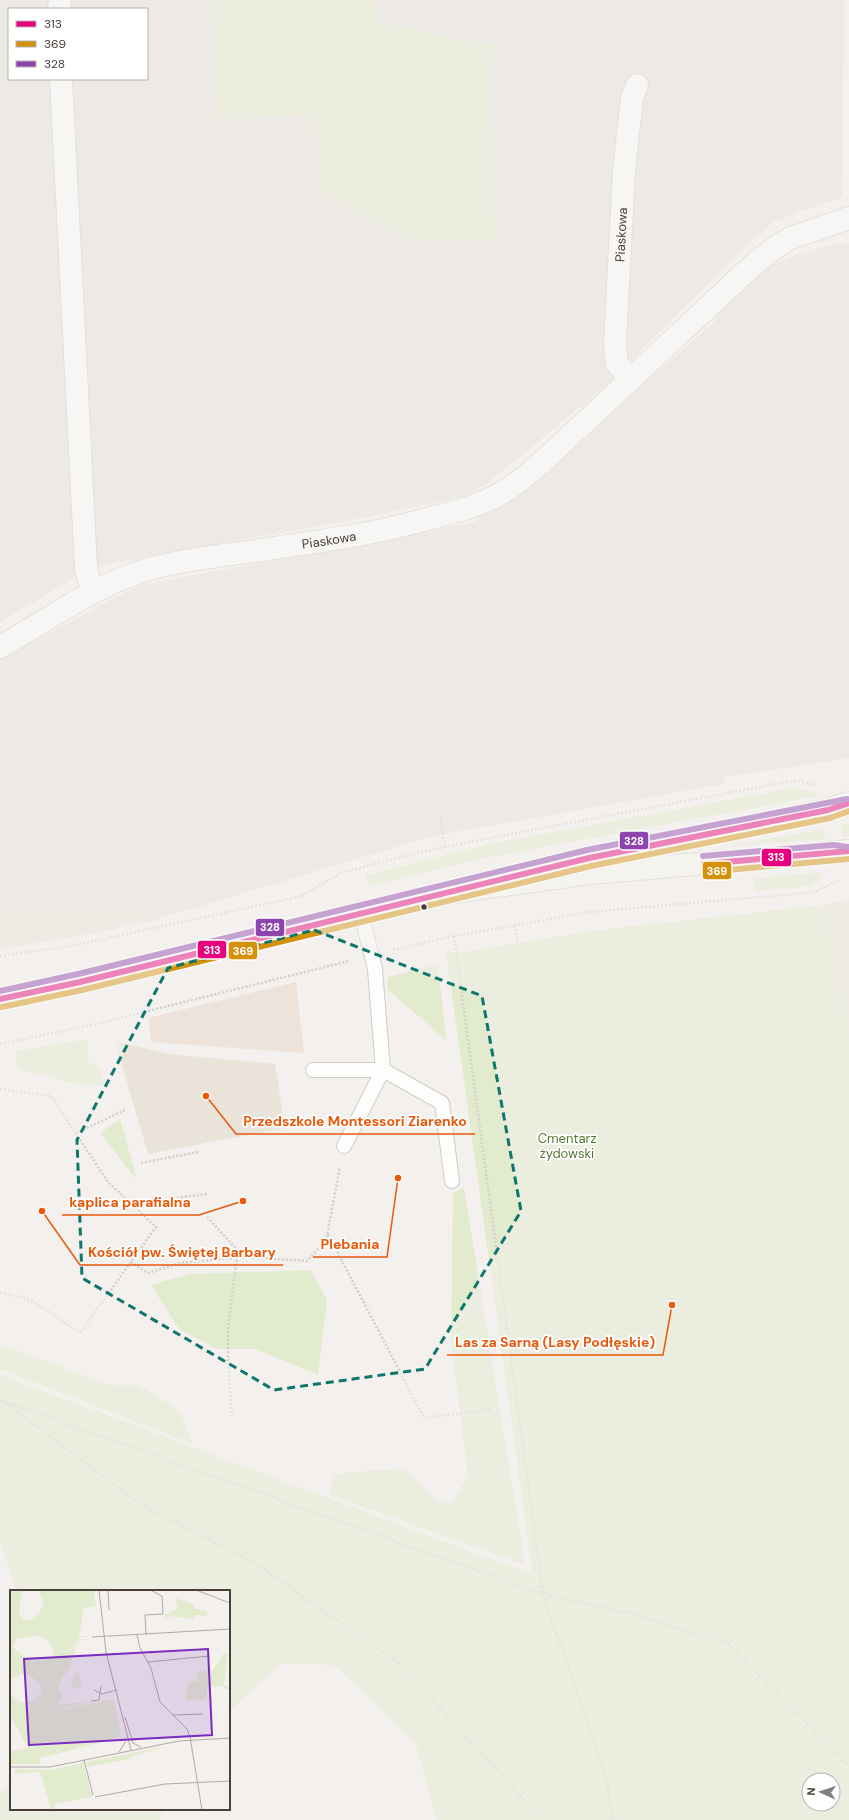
<svg xmlns="http://www.w3.org/2000/svg" width="849" height="1820" viewBox="0 0 849 1820" font-family="'DM Sans',sans-serif">
<style>
.residential{fill:#e7e2dc;fill-rule:evenodd}
.commercial{fill:#ede3da}
.education{fill:#e9e3d9}
.green{fill:#e3ebcf;fill-rule:evenodd}
.lines{fill:none;stroke-linecap:round;stroke-linejoin:round}
.lane-casing{stroke:#cfccc9;stroke-width:16}
.street-casing{stroke:#cfccc9;stroke-width:24}
.secondary-casing{stroke:#d2ccc4;stroke-width:24}
.path{stroke:#d3d0cb;stroke-width:2.5;stroke-dasharray:2 2;stroke-linecap:butt}
.lane{stroke:#fdfdfc;stroke-width:14}
.street{stroke:#fdfdfc;stroke-width:22}
.secondary{stroke:#f7f5f0;stroke-width:22}
.bus-1-casing{stroke:#fff;stroke-width:9}
.bus-2-casing{stroke:#fff;stroke-width:9}
.bus-3-casing{stroke:#fff;stroke-width:9}
.bus-1{stroke:#e5007d;stroke-width:6}
.bus-2{stroke:#d4920b;stroke-width:6}
.bus-3{stroke:#8e44ad;stroke-width:6}
.marked{fill:none;stroke:#0f766e;stroke-width:3;stroke-dasharray:8 5;stroke-linejoin:round}
.bus-dot{fill:#494139;stroke:#fff;stroke-width:1.5}
.labels{text-anchor:middle;dominant-baseline:central;stroke-width:3.5;stroke-linejoin:round;paint-order:stroke}
.street-label{font-size:13px;fill:#494139;stroke:#fff}
.park-label{font-size:13px;fill:#52792e;stroke:#fff}
.inset-road{fill:none;stroke:#afaaa5;stroke-width:1}
.view{fill:#7b2cbf;fill-opacity:0.15;stroke:#7b2cbf;stroke-width:2}
.inset-edge{fill:none;stroke:#494139;stroke-width:2}
.leader{fill:none;stroke:#e8590c;stroke-width:1.5}
.callout-dot{fill:#e8590c;stroke:#fff;stroke-width:1.5}
.callout-label{font-size:14px;text-anchor:middle;font-weight:bold;fill:#e8590c;stroke:#fff;stroke-width:3.5;stroke-linejoin:round;paint-order:stroke}
.line-badge{stroke:#fff;stroke-width:1.5}
.badge-label{font-size:11px;text-anchor:middle;font-weight:bold;fill:#fff}
</style>
<rect width="100%" height="100%" fill="#f3f0ed"/>
<path class="residential" d="M0 0H211L221 119 315 113 319 189 416 241 494 240 490 68 495 46 380 23 371 0H844L842 195 839 199 799 212 774 222 751 241 609 383 487 484 461 497 362 518 107 564 76 577 0 622ZM9 9H147V79H9Z
M839 243 849 244V758L724 777 723 784 433 836 147 922 145 907 0 906V659L138 586 474 522 547 474 645 383 715 321 713 316 770 266 791 257Z"/>
<path class="commercial" d="M849 900V1036L823 905Z
M0 906 145 907 147 922 95 933 0 949Z
M296 982 304 1053 151 1042 149 1018Z"/>
<path class="education" d="M115 1041 169 1054 275 1064 285 1128 148 1154Z"/>
<path class="green" d="M211 0H371L380 23 495 46 490 68 495 240 416 241 319 189 315 113 220 120Z
M793 788 806 790 817 794V796L475 860 368 886 366 875 489 844Z
M849 824V836L842 837 841 825Z
M824 829 825 839 733 846 734 845Z
M822 872 821 877 812 886 755 891 753 879Z
M823 905 849 1036V1820H437L416 1745 335 1665 282 1663 229 1712V1591H16L0 1541V1375L533 1575 446 952H463L598 930ZM809 1780H833V1804H809Z
M438 964 446 1040 387 989 388 977Z
M82 1040 88 1041V1061L102 1069 103 1086 69 1083 41 1074 17 1070 16 1051Z
M120 1119 137 1180 100 1133Z
M464 1188 525 1565 330 1495 333 1474 404 1468 438 1502 451 1504 468 1475 451 1340 453 1193Z
M311 1270 327 1300 318 1375 256 1349H217L179 1329 151 1285 190 1274Z
M0 1344 110 1385H138L179 1410 193 1444 0 1369Z
M11 1779V1809H164L160 1820H0V1796Z"/>
<g class="lines">
<g class="lane-casing">
<path id="lane" d="M313 1070H383L442 1103 452 1181
M344 1146 383 1070 375 969 361 913"/>
</g>
<g class="street-casing">
<g id="street">
<path d="M59 9 60 0"/>
<path d="M61 79 86 568 92 593"/>
<path id="s1" d="M630 380 617 363 615 344 624 171 632 98 637 85"/>
<path id="s2" d="M0 647C50 619 97 583 153 568 183 560 215 556 246 552 306 543 368 536 427 519 451 513 475 507 496 496 513 487 526 476 540 464L752 266 774 248 791 238 849 218"/>
</g>
</g>
<g class="secondary-casing">
<path id="secondary" d="M560 865 828 810 849 803
M0 999 80 982 446 893 591 873 849 851"/>
</g>
<path class="path" d="M440 817 445 846
M514 925 518 944
M454 936 543 1594 607 1780 612 1820
M393 950 454 936 590 912 815 892 839 880
M0 956 71 946 302 896 343 872 438 848 786 782 799 781 815 785
M0 1044 92 1025 349 961
M0 1089 51 1096 108 1182 156 1227 80 1333 31 1300 0 1292
M76 1133 125 1110
M141 1163 198 1152
M157 1200 207 1194
M207 1217 243 1256
M328 1234 424 1418 492 1409
M131 1262 148 1273 180 1263 243 1257 307 1261 326 1240 340 1167
M0 1400 543 1594 641 1616 728 1644 849 1766
M6 1403 141 1505 253 1562 400 1664 542 1820
M232 1417 228 1358V1327L237 1257"/>
<use href="#lane" class="lane"/>
<use href="#street" class="street"/>
<use href="#secondary" class="secondary"/>
<g class="bus-1-casing">
<path id="bus-1" d="M704 864 849 851
M0 999 80 982 589 858 828 810 849 803"/>
</g>
<g class="bus-2-casing">
<path id="bus-2" d="M705 872 849 859
M2 1007 82 990 591 866 830 818 849 811"/>
</g>
<g class="bus-3-casing">
<path id="bus-3" d="M703 856 833 845 849 847
M0 991 78 974 587 850 847 799"/>
</g>
<use href="#bus-1" class="bus-1"/>
<use href="#bus-2" class="bus-2"/>
<use href="#bus-3" class="bus-3"/>
</g>
<path d="M0 0H849V1820H0ZM314 930 482 996 521 1211 425 1369 274 1390 82 1278 77 1140 168 968Z" fill="#f3f0ed" fill-opacity=".55" fill-rule="evenodd"/>
<path class="marked" d="M314 930 482 996 521 1211 425 1369 274 1390 82 1278 77 1140 168 968Z"/>
<circle class="bus-dot" cx="424" cy="907" r="3.5"/>
<g class="labels">
<g class="street-label">
<text stroke="none"><textPath href="#s1" startOffset="150">Piaskowa</textPath></text>
<text stroke="none"><textPath href="#s2" startOffset="351">Piaskowa</textPath></text>
</g>
<g class="park-label">
<text x="567" y="1138">Cmentarz<tspan x="567" dy="15">żydowski</tspan></text>
</g>
</g>
<g transform="translate(10 1590)">
<rect width="220" height="220" fill="#f3f0ed"/>
<path d="M0 0H14L12 1 9 23 13 30 19 31 29 23 34 13 28 0H77L84 2 86 16 74 18 69 46H82L69 47 64 51 58 70 65 51 67 49H80L67 51 59 80 53 86 48 100 51 101 52 108 48 113 51 114 80 112 43 120 45 113 42 121 104 109 111 147 30 168V174H0V161L18 158 0 125V104L10 112 16 113 24 110 31 102V96L22 87 12 84 0 89ZM29 45 39 52 44 61 43 67 23 72 3 58 6 49ZM165 8 183 14 184 18 197 21V26L185 25 183 29 160 26 157 29 154 25 168 18ZM214 63 218 64 214 95 220 96V99H214V96H201L197 98 196 109 176 110V102L180 92 188 91 187 82 203 80ZM69 81 71 97 61 99 63 88ZM157 156 120 167 119 169 78 177 77 172ZM73 173 82 207 46 214 44 220H41L30 182 4 183 5 179 40 180Z" fill="#e3ebcf" fill-rule="evenodd"/>
<path class="inset-road" d="M89 0 96 62 121 160M98 0 99 20M186 0 220 13M127 45 130 58 141 78 150 112 177 139 180 147 192 220M136 45 135 25 153 24 152 6 140 0M82 47 220 39M138 72 200 66M84 100 92 104 107 100M81 111 89 110 91 96M163 125 193 124M115 127 123 153 131 157M109 162 116 151M74 170 83 205M0 177H40L169 151 220 148M85 207 155 194 220 191"/>
<path class="view" d="M198 59 202 145 19 155 14 69Z"/>
<rect width="220" height="220" class="inset-edge"/>
</g>
<path class="leader" d="M206 1096L236 1134H475M243 1201L199 1215H62M398 1178L387 1257H313M42 1211L80 1265H283M672 1305L663 1355H447"/>
<g class="callout-dot">
<circle cx="206" cy="1096" r="4"/>
<circle cx="243" cy="1201" r="4"/>
<circle cx="398" cy="1178" r="4"/>
<circle cx="42" cy="1211" r="4"/>
<circle cx="672" cy="1305" r="4"/>
</g>
<g class="callout-label">
<text x="355" y="1126">Przedszkole Montessori Ziarenko</text>
<text x="130" y="1207">kaplica parafialna</text>
<text x="350" y="1249">Plebania</text>
<text x="182" y="1257">Kościół pw. Świętej Barbary</text>
<text x="555" y="1347">Las za Sarną (Lasy Podłęskie)</text>
</g>
<g class="line-badge">
<rect x="619" y="831" width="30" height="19" rx="4" fill="#8e44ad"/>
<rect x="761" y="848" width="31" height="19" rx="4" fill="#e5007d"/>
<rect x="702" y="861" width="30" height="19" rx="4" fill="#d4920b"/>
<rect x="255" y="918" width="30" height="19" rx="4" fill="#8e44ad"/>
<rect x="197" y="940" width="30" height="19" rx="4" fill="#e5007d"/>
<rect x="228" y="941" width="30" height="19" rx="4" fill="#d4920b"/>
</g>
<g class="badge-label">
<text x="634" y="845">328</text>
<text x="776" y="861">313</text>
<text x="717" y="875">369</text>
<text x="270" y="931">328</text>
<text x="212" y="954">313</text>
<text x="243" y="955">369</text>
</g>
<rect x="8" y="8" width="140" height="72" fill="#ffffff" stroke="#b6b3b0"/>
<rect x="16" y="21" width="20" height="6" fill="#e5007d" stroke="#b6b3b0"/>
<text x="44" y="28" font-size="12" fill="#494139">313</text>
<rect x="16" y="41" width="20" height="6" fill="#d4920b" stroke="#b6b3b0"/>
<text x="44" y="48" font-size="12" fill="#494139">369</text>
<rect x="16" y="61" width="20" height="6" fill="#8e44ad" stroke="#b6b3b0"/>
<text x="44" y="68" font-size="12" fill="#494139">328</text>
<g transform="translate(821 1792) rotate(273)"><circle r="19" fill="#ffffff" stroke="#b6b3b0"/>
<path d="M0-3L7 15L0 10L-7 15Z" fill="#847e78"/>
<text y="-6" font-size="11" font-weight="bold" text-anchor="middle" fill="#494139">N</text>
</g>
</svg>
